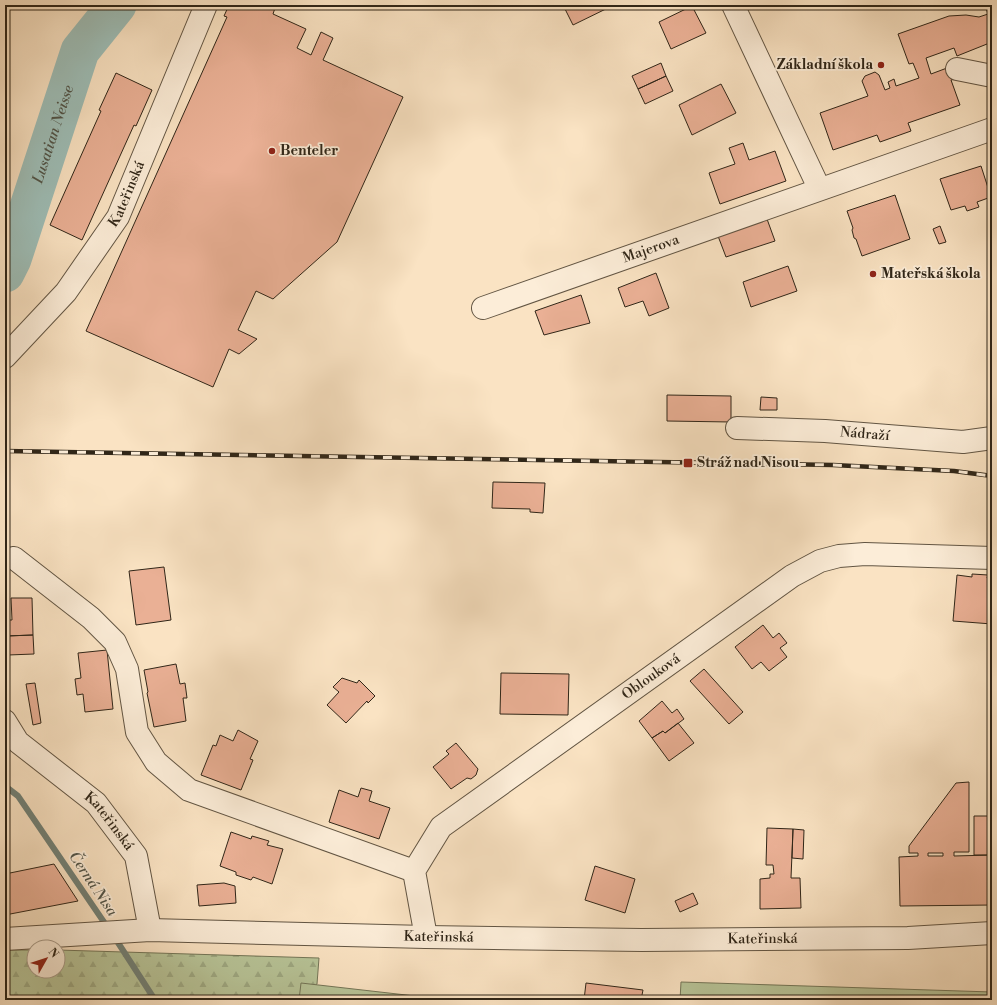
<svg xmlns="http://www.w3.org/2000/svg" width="997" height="1005" viewBox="0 0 997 1005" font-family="'Libre Bodoni',serif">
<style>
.forest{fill:url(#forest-firs);stroke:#747658}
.garden{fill:#b8c599;stroke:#747658}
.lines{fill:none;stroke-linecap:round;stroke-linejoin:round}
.stream{stroke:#728177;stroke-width:6}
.river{stroke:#9ebeb7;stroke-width:39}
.building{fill:#eab095;stroke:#302618;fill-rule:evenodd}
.minor-casing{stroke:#625543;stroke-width:24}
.minor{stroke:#fcedd8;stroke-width:22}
.rail-casing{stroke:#302618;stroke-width:4.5}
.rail{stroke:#fcedd8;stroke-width:3;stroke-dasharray:9;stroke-linecap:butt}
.poi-dot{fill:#8f2418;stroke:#fcedd8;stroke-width:1.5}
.labels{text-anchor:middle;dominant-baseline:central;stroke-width:3.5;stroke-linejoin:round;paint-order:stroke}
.poi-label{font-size:14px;font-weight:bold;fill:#302618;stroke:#fcedd8;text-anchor:start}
.street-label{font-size:14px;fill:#302618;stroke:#fcedd8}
.water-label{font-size:15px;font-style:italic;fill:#515448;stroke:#fcedd8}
</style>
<defs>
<pattern id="forest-firs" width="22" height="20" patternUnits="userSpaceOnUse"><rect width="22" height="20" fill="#b8c599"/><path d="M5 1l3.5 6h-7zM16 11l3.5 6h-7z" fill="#9ea983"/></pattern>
</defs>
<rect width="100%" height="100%" fill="#fae3c3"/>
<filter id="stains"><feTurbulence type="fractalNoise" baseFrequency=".005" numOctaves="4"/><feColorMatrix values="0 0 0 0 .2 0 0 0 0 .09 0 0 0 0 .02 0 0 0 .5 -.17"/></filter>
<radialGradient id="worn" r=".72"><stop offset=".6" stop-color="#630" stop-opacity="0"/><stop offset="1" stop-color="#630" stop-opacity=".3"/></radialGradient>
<path class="forest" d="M5 950H34V971H58V950L319 958 317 984 294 1000H5Z"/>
<path class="garden" d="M681 982 992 992V1000H680Z
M301 983 450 1000H299Z"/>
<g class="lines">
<path class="stream" d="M5 786 18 796 108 928
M115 938 155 1000"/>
<path class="river" id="s1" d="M5 273 12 259 80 51 117 5"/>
</g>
<path class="building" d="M229 5H276L273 14 306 29 297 48 311 55 321 32 333 38 323 60 403 97 337 242 273 299 256 291 238 330 257 339 239 354 229 349 213 387 86 331 227 17 224 16Z
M563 5H614L573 25Z
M985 5H992V42L957 56 954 48 926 58 931 74 947 68 957 78 951 80 960 105 908 123 911 131 880 142 877 135 833 150 820 113 868 96 862 81 865 76 875 72 879 75 885 90 890 88 888 82 894 79 896 86 919 78 913 63 909 64 898 34 949 16 966 15 979 17 988 14Z
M692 6 706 33 671 49 659 22Z
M661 63 666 76 638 89 632 76Z
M116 73 152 90 136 126 134 125 82 240 50 225 101 111 99 110Z
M666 76 673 91 645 104 638 89Z
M721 84 736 113 692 135 679 105Z
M743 143 749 160 775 151 786 181 720 204 709 173 735 164 729 148Z
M981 166 991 197 977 202 979 207 967 211 965 206 951 210 940 179Z
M895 195 910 239 862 256 856 239 854 238 852 230 853 228 847 211Z
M767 219 775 241 726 257 718 236Z
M940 226 946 242 939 244 933 229Z
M788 266 797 291 751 307 743 282Z
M656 273 669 308 649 316 643 301 625 307 618 288Z
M581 295 590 323 544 335 535 311Z
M667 395 731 396V422L667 421Z
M761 397 777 398V410H760Z
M493 482 545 483 543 513 530 512V509L492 508Z
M164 567 171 620 136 625 129 571Z
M972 574 988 575 987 578H992V624L953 621 957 575 972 577Z
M11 598H32L33 635 5 636V620H12Z
M763 625 773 638 779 633 787 643 780 648 787 657 769 671 761 662 752 669 735 647Z
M33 635 34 654 8 655 7 636Z
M107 650 113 709 85 712 83 694 77 695 75 679 81 678 78 653Z
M176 664 180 684 185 683 187 698H183L186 721 154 727 147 693 148 692 144 670Z
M704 669 743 712 729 724 690 681Z
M501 673 569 674 568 715 500 714Z
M342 678 357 683 359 680 375 696 368 703 367 701 346 723 327 705 339 692 333 687Z
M35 683 41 723 33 725 26 684Z
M662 701 672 713 677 709 684 719 665 733 663 731 652 738 639 721Z
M678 723 694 743 669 761 652 738 663 731 665 733Z
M238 730 258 741 250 759 253 760 241 790 201 775 213 745 216 746 220 735 233 741Z
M456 743 478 769 476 775 471 779 467 778 451 789 433 767 449 754 446 751Z
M969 782V852H954V856L992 855V905L900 906 899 857 918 856V853H909V846L956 783ZM928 853H943V856H928Z
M361 788 372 791 369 801 390 808 379 839 329 822 339 790 358 797Z
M974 816H992V855H974Z
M767 828 793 829 791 878H800L801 908 760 909V879L770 878V874H774L773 865H766Z
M793 829 804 830 803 859 792 858Z
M231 832 251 839 252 836 269 841 267 845 283 849 272 884 253 877 251 880 236 875V872L220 866Z
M54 864 78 901 5 915V874Z
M595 866 635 879 625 913 585 900Z
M224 883 235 886 236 903 199 906 197 885Z
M693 893 698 904 680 912 675 901Z
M586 983 643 990 641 1000H584Z"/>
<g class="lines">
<g class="minor-casing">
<g id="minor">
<path d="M733 5 819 188"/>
<path d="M957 69 992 76"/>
<path id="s2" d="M483 308 992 129"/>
<path id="s3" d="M5 357 66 292 118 217 206 5"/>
<path id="s4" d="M737 428 825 431 963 442 992 438"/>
<path d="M14 558 91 618 115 642 127 669 137 732 156 762 189 790 414 871"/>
<path id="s5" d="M5 721 18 742 96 803 136 856 150 930"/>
<path id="s6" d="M426 937 414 871 441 827 792 576 820 561 839 556 865 554 992 558"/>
<path id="s7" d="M5 939 150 930 426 937 642 940 908 938 992 933"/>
</g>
</g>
<use href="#minor" class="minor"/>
<g class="rail-casing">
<path id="rail" d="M5 451 833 465 954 471 992 476"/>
</g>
<use href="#rail" class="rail"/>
</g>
<g class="poi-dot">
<circle cx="881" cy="65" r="4"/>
<circle cx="272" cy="151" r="4"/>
<circle cx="873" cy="274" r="4"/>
<rect x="683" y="458" width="10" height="10" rx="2"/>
</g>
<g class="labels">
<g class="poi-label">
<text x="873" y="65" text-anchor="end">Základní škola</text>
<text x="280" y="151">Benteler</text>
<text x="881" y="274">Mateřská škola</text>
<text x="697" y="463">Stráž nad Nisou</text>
</g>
<g class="street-label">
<text stroke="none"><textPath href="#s3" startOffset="205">Kateřinská</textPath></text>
<text stroke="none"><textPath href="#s2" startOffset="178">Majerova</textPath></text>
<text stroke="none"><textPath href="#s4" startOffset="128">Nádraží</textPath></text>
<text stroke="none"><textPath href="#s6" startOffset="377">Oblouková</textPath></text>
<text stroke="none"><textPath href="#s5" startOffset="146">Kateřinská</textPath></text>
<text stroke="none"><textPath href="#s7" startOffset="434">Kateřinská</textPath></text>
<text stroke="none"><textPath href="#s7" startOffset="758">Kateřinská</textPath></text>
</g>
<g class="water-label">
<text stroke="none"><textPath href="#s1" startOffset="147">Lusatian Neisse</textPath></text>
<text transform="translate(93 884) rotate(56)">Černá Nisa</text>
</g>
</g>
<rect width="997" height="1005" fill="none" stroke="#fae3c3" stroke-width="20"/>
<rect x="6" y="6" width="985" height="993" fill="none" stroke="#302618" stroke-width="2"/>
<rect x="10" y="10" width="977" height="985" fill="none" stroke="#302618"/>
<g transform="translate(46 959) rotate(51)"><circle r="19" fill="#fcedd8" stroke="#aa9d8b"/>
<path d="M0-3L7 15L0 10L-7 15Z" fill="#8f2418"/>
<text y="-6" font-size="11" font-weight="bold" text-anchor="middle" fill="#302618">N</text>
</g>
<rect width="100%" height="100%" filter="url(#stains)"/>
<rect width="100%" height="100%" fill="url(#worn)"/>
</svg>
